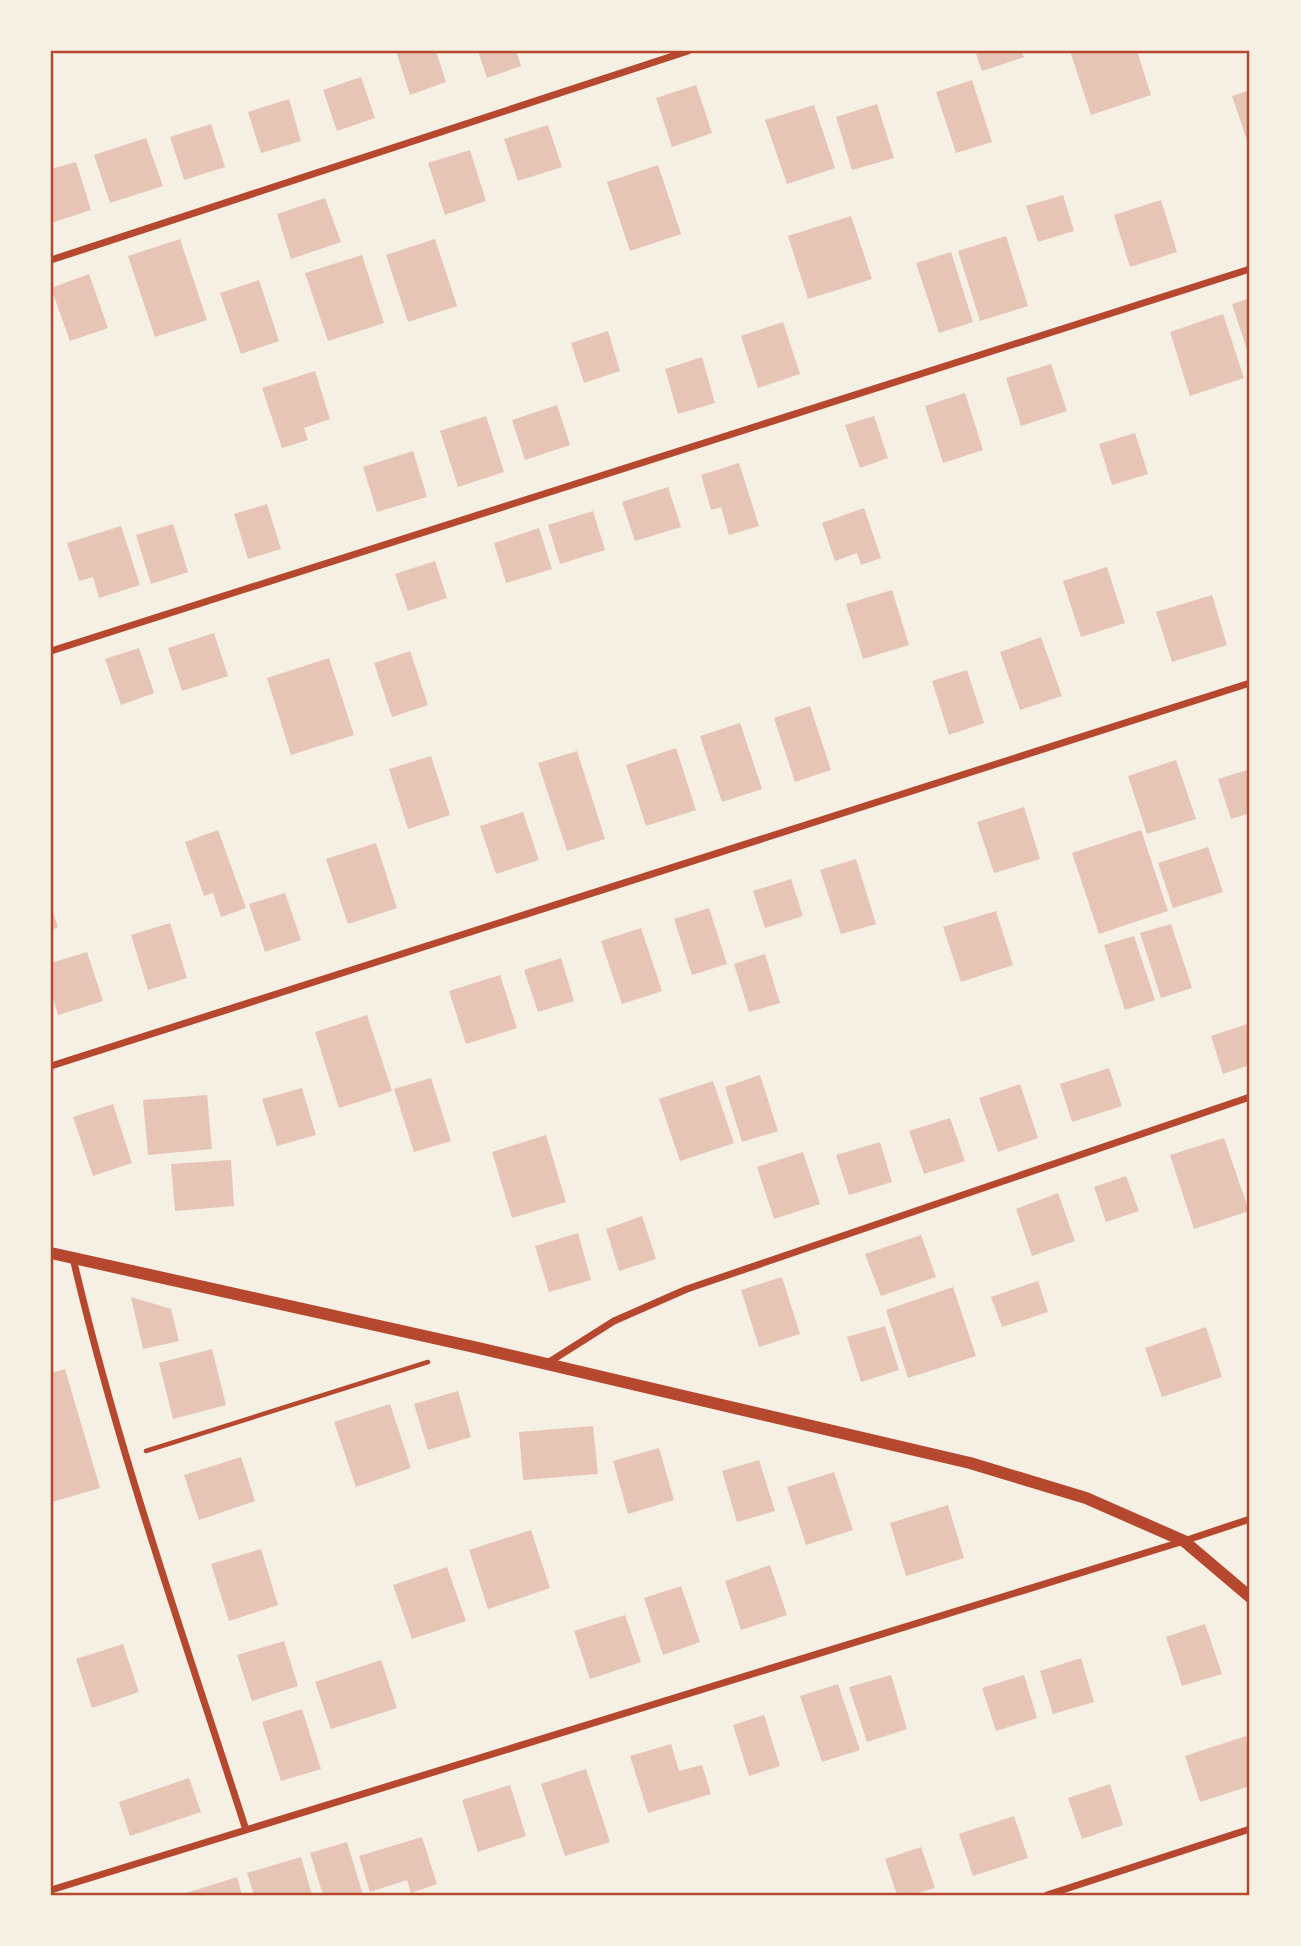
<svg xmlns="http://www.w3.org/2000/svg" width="1301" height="1946" viewBox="0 0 1301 1946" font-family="Barlow,sans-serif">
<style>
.building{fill:#e6c5b7}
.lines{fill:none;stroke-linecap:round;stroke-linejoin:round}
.path{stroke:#b5482f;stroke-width:4.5}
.minor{stroke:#b5482f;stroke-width:7}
.tertiary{stroke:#b5482f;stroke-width:12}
.neatline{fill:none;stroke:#b5482f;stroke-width:2.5}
</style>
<rect width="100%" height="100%" fill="#f6efe4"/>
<path class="building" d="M396 51H436L446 82 410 95Z
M478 51H516L521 66 487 78Z
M975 51H1021L1024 57 982 71Z
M1070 51H1137L1151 95 1091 115Z
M361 77 375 118 337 131 323 90Z
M972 80 992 142 956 153 936 92Z
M696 85 712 133 672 147 656 98Z
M1250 90V149L1232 96Z
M289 99 301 141 261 153 248 112Z
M877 104 894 158 852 170 836 117Z
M814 105 835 168 787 184 765 120Z
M211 124 225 167 184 180 170 137Z
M548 125 562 167 518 181 504 139Z
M146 138 163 186 110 203 94 155Z
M470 150 486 201 445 215 428 163Z
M76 162 91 210 51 223V169Z
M658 165 681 234 630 251 607 182Z
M1063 195 1074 231 1038 242 1026 206Z
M325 198 341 242 291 259 277 214Z
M1161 200 1177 252 1130 267 1114 215Z
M851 216 872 279 808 299 788 236Z
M1006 236 1028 306 980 321 958 251Z
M180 239 207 320 155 337 128 256Z
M435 239 457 306 408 322 386 255Z
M951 252 973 322 939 333 916 263Z
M362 255 384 323 328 341 305 273Z
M89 274 108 328 70 341 51 288Z
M259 280 279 341 241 354 220 293Z
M1250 298V359L1232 304Z
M1223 314 1244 378 1190 396 1170 332Z
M783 322 800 374 758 388 741 336Z
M608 331 620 371 584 383 571 343Z
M702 357 715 403 678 414 665 369Z
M1051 364 1067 411 1021 426 1006 378Z
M315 371 330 419 304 428 308 440 282 448 262 388Z
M965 393 983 450 943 463 925 406Z
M557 405 570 445 525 460 512 420Z
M486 416 504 472 458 487 440 431Z
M874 416 888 458 860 468 845 425Z
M1135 433 1148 474 1112 485 1099 444Z
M413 451 427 497 377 512 363 467Z
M739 463 759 526 729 535 721 507 711 510 701 475Z
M668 487 681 527 635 541 622 502Z
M267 504 281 549 248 559 234 514Z
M864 508 881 558 861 565 857 553 835 561 822 523Z
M593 511 605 550 560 564 548 525Z
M173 524 188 572 151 584 136 535Z
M121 526 140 585 99 598 93 577 79 581 67 543Z
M539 528 552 569 506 583 494 543Z
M435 561 447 598 408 611 395 574Z
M1107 567 1125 623 1081 637 1063 581Z
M892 590 909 645 863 659 846 604Z
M1212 595 1227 645 1172 662 1156 612Z
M214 633 228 676 182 691 168 648Z
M1041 637 1062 696 1020 710 1000 652Z
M139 648 154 693 121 705 105 659Z
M410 651 428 705 392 717 374 663Z
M329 658 354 735 291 755 267 678Z
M967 670 984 723 949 735 932 681Z
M810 706 831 770 795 782 774 718Z
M740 723 762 789 722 802 700 736Z
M676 748 696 810 646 826 626 765Z
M577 751 605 839 567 851 538 763Z
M431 756 450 815 408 829 389 769Z
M1176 760 1196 819 1147 834 1128 776Z
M1250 769V813L1231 819 1218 779Z
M1024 807 1040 859 994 873 977 822Z
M523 812 539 860 496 874 480 826Z
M218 830 246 908 221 917 213 893 204 896 185 842Z
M1141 830 1168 911 1099 934 1072 853Z
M376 843 397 908 348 924 326 859Z
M1208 847 1223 892 1173 908 1158 863Z
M856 859 876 924 841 934 820 870Z
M791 879 803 916 765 928 753 891Z
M285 893 301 940 265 952 249 904Z
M51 907 58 927 51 930Z
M709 908 727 964 692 975 674 919Z
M996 911 1013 965 961 982 943 927Z
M170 923 187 978 148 990 131 935Z
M1171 924 1192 988 1161 998 1140 933Z
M641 928 662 991 622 1004 601 941Z
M1134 936 1155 1000 1125 1010 1104 945Z
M87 952 103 1001 58 1015 51 992V963Z
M765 954 780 1003 749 1012 734 964Z
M561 958 574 1001 538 1012 524 970Z
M500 975 517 1028 466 1044 449 991Z
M367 1015 392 1091 339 1108 315 1032Z
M1250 1023V1065L1223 1074 1211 1036Z
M1109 1068 1122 1106 1072 1122 1060 1084Z
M760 1075 778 1131 742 1142 725 1087Z
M431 1078 451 1141 414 1152 394 1089Z
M713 1081 734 1143 680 1161 659 1099Z
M1020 1084 1038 1138 998 1152 979 1098Z
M302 1088 316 1135 277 1146 262 1099Z
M207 1095 212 1149 148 1155 143 1100Z
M113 1104 132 1163 93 1176 73 1117Z
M950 1118 965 1161 924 1174 909 1131Z
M546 1135 566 1202 512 1218 492 1152Z
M1224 1138 1249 1211 1194 1229 1170 1155Z
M880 1142 892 1182 849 1195 836 1155Z
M803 1152 820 1204 774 1219 757 1167Z
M231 1160 234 1206 175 1211 171 1164Z
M1126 1176 1139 1211 1106 1222 1094 1187Z
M1058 1193 1075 1241 1032 1256 1016 1209Z
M642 1216 656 1259 619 1271 606 1229Z
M578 1233 591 1280 549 1292 535 1246Z
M921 1235 936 1277 881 1296 865 1254Z
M782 1277 800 1334 759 1347 741 1290Z
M1038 1281 1048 1312 1002 1327 991 1297Z
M953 1287 976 1356 908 1378 886 1310Z
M131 1297 171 1309 179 1341 143 1349Z
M885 1326 899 1370 861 1382 847 1337Z
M1206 1327 1222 1377 1162 1397 1145 1348Z
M212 1349 226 1405 173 1419 159 1363Z
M65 1369 100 1488 52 1502 51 1373Z
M458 1391 471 1437 428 1450 414 1404Z
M390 1404 411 1468 356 1487 334 1422Z
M593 1426 598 1474 523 1480 519 1432Z
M659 1448 674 1500 628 1514 613 1461Z
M241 1457 255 1501 199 1520 184 1475Z
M759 1460 775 1511 737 1522 722 1471Z
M834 1472 853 1530 806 1545 787 1487Z
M948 1505 964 1558 906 1576 890 1523Z
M531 1530 550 1588 488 1609 469 1550Z
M261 1549 278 1605 229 1621 211 1564Z
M770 1565 787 1615 741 1630 725 1581Z
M447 1567 466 1621 412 1639 393 1585Z
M681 1586 700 1642 663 1655 644 1598Z
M625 1615 641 1662 590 1679 574 1631Z
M1205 1624 1222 1674 1182 1686 1166 1637Z
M284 1641 298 1686 252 1701 237 1655Z
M123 1644 139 1692 92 1708 76 1659Z
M1081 1658 1094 1702 1053 1714 1040 1671Z
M381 1660 397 1708 331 1729 315 1682Z
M891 1675 907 1729 867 1742 849 1687Z
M1024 1675 1037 1718 996 1731 982 1688Z
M838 1684 860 1750 822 1762 800 1696Z
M302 1709 321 1769 281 1781 262 1722Z
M764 1715 780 1766 749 1776 733 1725Z
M1246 1736 1250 1748V1786L1200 1802 1185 1756Z
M671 1744 679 1771 702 1765 711 1794 648 1813 630 1756Z
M586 1769 610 1842 565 1856 541 1784Z
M189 1778 201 1812 130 1836 119 1802Z
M1110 1784 1123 1825 1082 1839 1068 1798Z
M510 1785 526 1836 478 1852 462 1800Z
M1014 1816 1028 1858 973 1876 959 1834Z
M422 1837 437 1884 411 1893 407 1880 370 1892 359 1856Z
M347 1842 363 1895H323L310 1853Z
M921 1847 935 1888 912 1895H897L885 1859Z
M301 1857 312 1895H254L247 1873Z
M237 1877 242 1895H180Z"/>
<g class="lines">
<path class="path" d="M146 1451 428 1362"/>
<path class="minor" d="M51 260 688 51
M51 651 1250 269
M51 1066 1250 683
M73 1258C118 1452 185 1640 246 1830
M546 1364 614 1321 687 1289 1250 1097
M51 1890 1184 1541 1250 1519
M1047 1895 1250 1829"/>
<path class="tertiary" d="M51 1253 474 1347 970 1463 1086 1498 1184 1541 1250 1597"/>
</g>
<rect width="1301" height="1946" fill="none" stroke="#f6efe4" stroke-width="105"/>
<rect x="52" y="52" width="1196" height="1842" class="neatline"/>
</svg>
